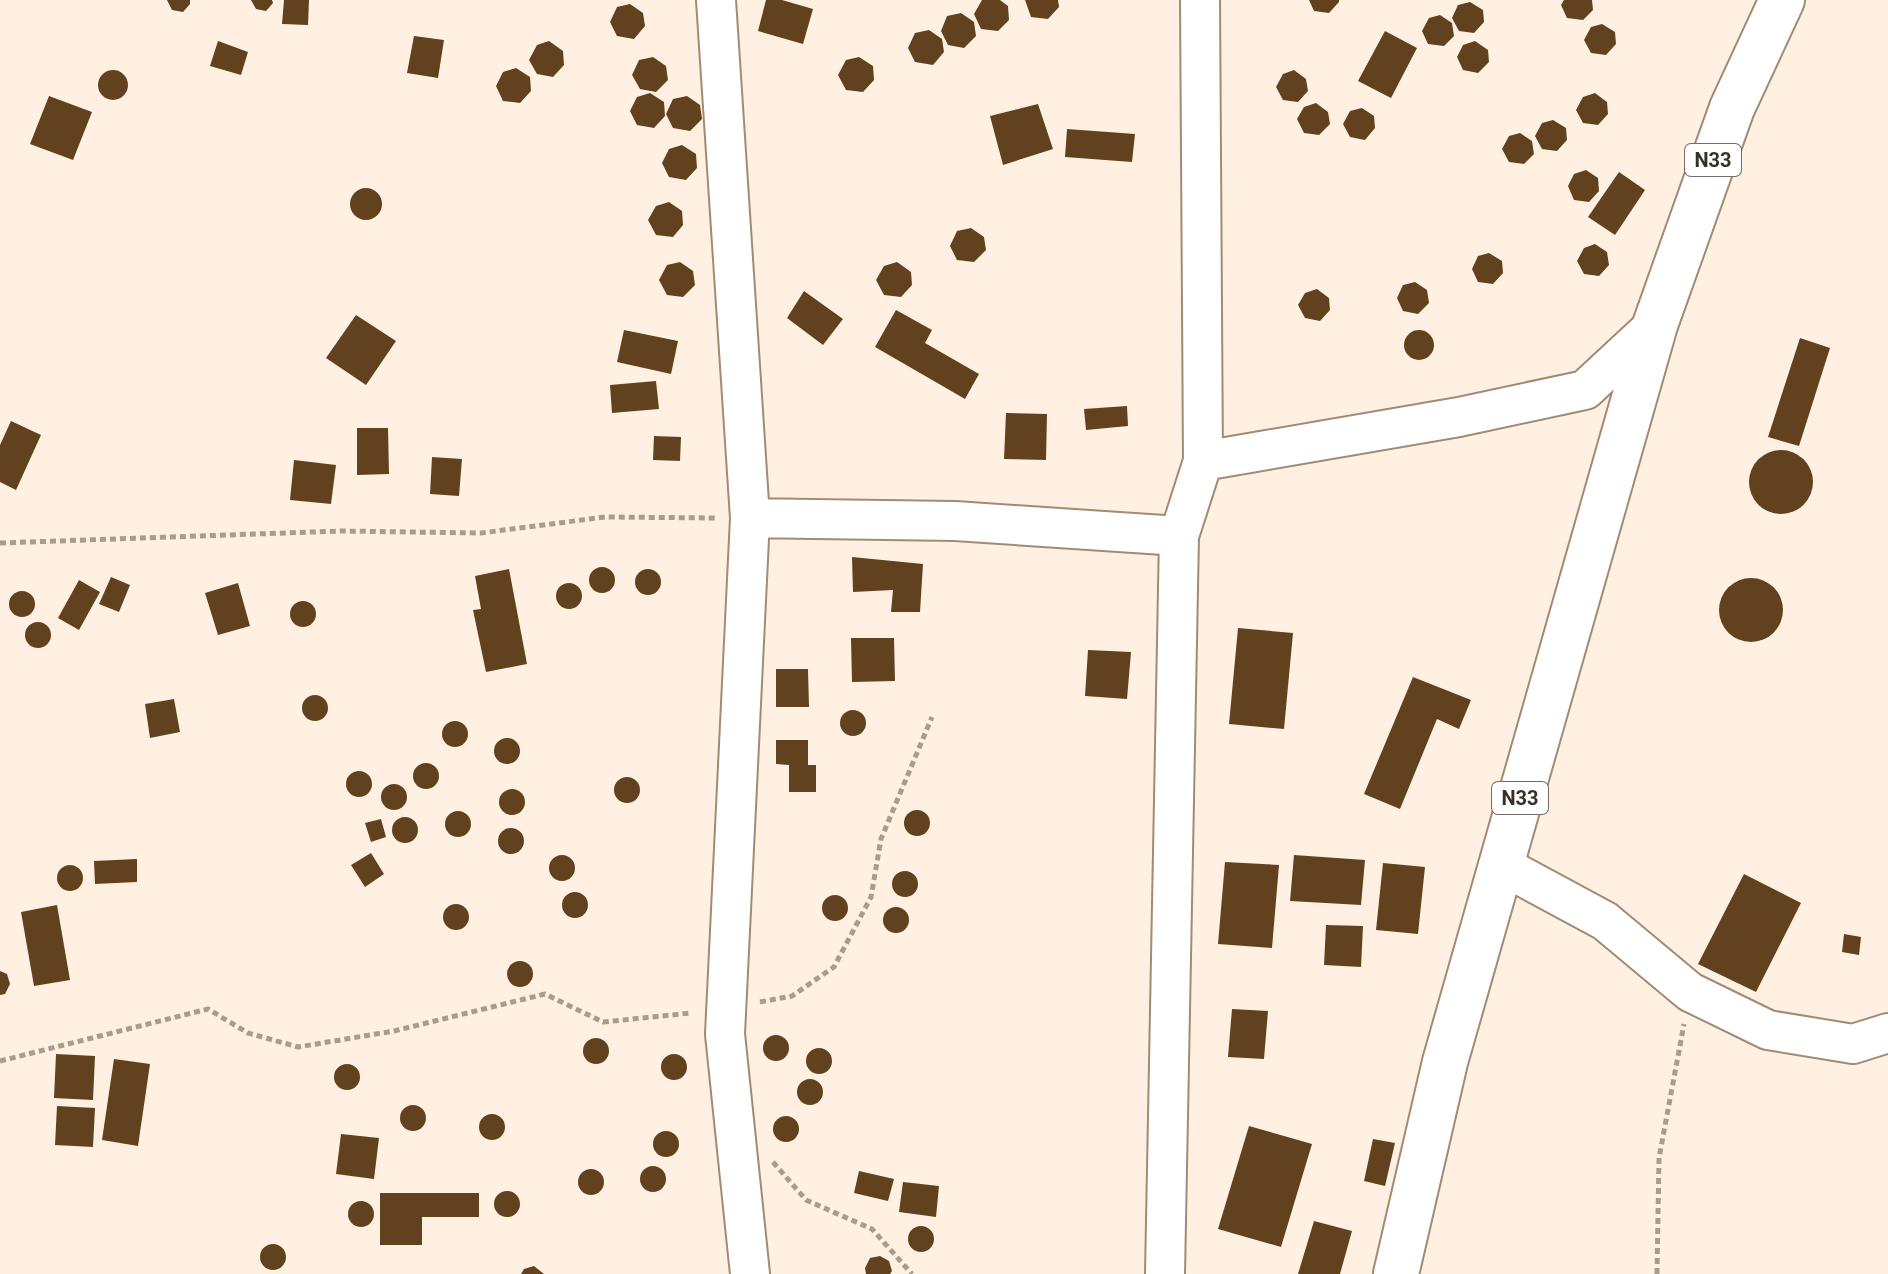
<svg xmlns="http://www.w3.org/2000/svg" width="1888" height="1274" viewBox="0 0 1888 1274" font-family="Roboto,sans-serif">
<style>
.building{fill:#62421e}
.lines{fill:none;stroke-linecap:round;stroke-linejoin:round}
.minor-casing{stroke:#a28b75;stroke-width:42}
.primary-casing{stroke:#a28b75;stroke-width:48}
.path{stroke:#a99c8f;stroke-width:5;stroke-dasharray:6 4;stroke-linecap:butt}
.minor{stroke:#fff;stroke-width:38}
.primary{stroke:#fff;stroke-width:44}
.labels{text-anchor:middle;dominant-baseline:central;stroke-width:8;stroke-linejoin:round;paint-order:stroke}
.shield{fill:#fff;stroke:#746d67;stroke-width:2}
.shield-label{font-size:20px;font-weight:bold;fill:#392f26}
</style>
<rect width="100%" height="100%" fill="#fff0e1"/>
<path class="building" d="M167 0H190V4L183 12 172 10Z
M251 0H272L273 3 266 11 256 9Z
M284 0H309L308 25 282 24Z
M766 0H782L813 9 803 44 758 31Z
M982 0H1000L1008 6 1009 20 998 31 981 29 974 14Z
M1025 0H1058L1059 7 1048 19 1031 17Z
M1309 0H1339V2L1329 13 1314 11Z
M1564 0H1592L1593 10 1583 20 1567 18 1561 5Z
M1470 2 1483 10 1484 22 1474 33 1459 31 1452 18 1458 5Z
M630 4 643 13 645 26 634 39 617 36 610 22 617 7Z
M961 13 974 22 976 36 964 48 948 45 941 31 947 16Z
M1440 15 1452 23 1454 36 1444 46 1428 44 1422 31 1429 18Z
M1602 24 1615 32 1616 44 1606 55 1591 53 1584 40 1591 27Z
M929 30 942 39 944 52 933 65 915 62 908 48 915 33Z
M1385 31 1417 48 1391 98 1358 81Z
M414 36 444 40 438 78 407 73Z
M218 41 248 52 241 75 210 66Z
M549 41 563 51 564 65 553 77 537 74 529 60 537 45Z
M1475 41 1488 50 1489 62 1478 73 1463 70 1457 57 1463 45Z
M653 57 666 66 668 80 656 92 640 89 632 75 639 60Z
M859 57 873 66 874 80 863 92 846 90 838 75 846 60Z
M516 68 530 77 531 91 520 103 503 101 496 86 503 72Z
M1294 70 1306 79 1308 91 1298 102 1283 100 1276 87 1283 74Z
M98 85a15 15 0 1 1 30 0a15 15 0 1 1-30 0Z
M650 93 664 102 665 116 654 128 637 125 630 111 637 97Z
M1595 93 1607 102 1608 114 1598 125 1583 123 1576 110 1583 97Z
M49 96 92 112 73 160 30 144Z
M687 96 700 105 702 119 690 131 673 128 666 114 673 99Z
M1316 103 1328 112 1330 124 1319 135 1304 133 1297 119 1304 107Z
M1038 104 1053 149 1003 165 990 116Z
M1362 108 1374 116 1375 128 1365 140 1350 137 1343 124 1350 111Z
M1553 120 1566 128 1567 140 1557 151 1542 149 1535 136 1542 123Z
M1067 129 1135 134 1132 162 1065 157Z
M1520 133 1532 141 1534 154 1524 164 1509 162 1502 149 1509 136Z
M682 145 696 154 697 168 686 180 669 177 662 163 669 149Z
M1586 170 1598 178 1599 191 1589 202 1574 200 1568 186 1574 174Z
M1619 172 1645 190 1615 235 1588 217Z
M350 204a16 16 0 1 1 32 0a16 16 0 1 1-32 0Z
M669 202 682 211 683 225 673 237 656 235 648 220 656 206Z
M971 228 984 237 986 250 974 262 957 260 950 246 957 231Z
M1595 244 1607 252 1609 265 1599 276 1584 274 1577 261 1584 248Z
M1489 253 1502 261 1503 273 1493 284 1478 282 1472 269 1478 256Z
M680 262 693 271 695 285 683 297 667 295 659 280 667 265Z
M897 262 911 272 912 285 901 297 884 295 876 280 884 266Z
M1415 282 1427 290 1429 303 1418 314 1403 311 1397 298 1403 285Z
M1317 289 1329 298 1330 310 1320 321 1305 318 1298 305 1305 293Z
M804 291 843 319 823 345 787 318Z
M896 310 932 330 925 343 979 374 965 399 875 347Z
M356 315 396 341 366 385 326 358Z
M624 330 678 341 671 374 617 362Z
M1404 345a15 15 0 1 1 30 0a15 15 0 1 1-30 0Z
M1800 338 1830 348 1799 446 1768 437Z
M656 381 659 409 612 413 610 385Z
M1127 406 1128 426 1086 430 1084 409Z
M1006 413 1047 414 1046 460 1004 459Z
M11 421 41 435 16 490 0 482V445Z
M357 428H388L389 474 357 475Z
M654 436 681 437 680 461 653 460Z
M1749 482a32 32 0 1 1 64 0a32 32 0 1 1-64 0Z
M432 457 462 459 459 496 430 494Z
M294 460 336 465 331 504 290 500Z
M852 557 923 564 920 612H891L893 590 853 592Z
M589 580a13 13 0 1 1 26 0a13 13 0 1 1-26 0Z
M635 582a13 13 0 1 1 26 0a13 13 0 1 1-26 0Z
M509 569 527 664 486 672 473 610 481 609 475 576Z
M111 577 130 585 119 612 99 604Z
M1719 610a32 32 0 1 1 64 0a32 32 0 1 1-64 0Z
M79 580 100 592 79 630 58 618Z
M556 596a13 13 0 1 1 26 0a13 13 0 1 1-26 0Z
M238 583 250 626 218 635 205 593Z
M9 604a13 13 0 1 1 26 0a13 13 0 1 1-26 0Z
M290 614a13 13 0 1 1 26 0a13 13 0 1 1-26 0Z
M25 635a13 13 0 1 1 26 0a13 13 0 1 1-26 0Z
M1238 628 1293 633 1284 729 1229 724Z
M851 638H894L895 681 852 682Z
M1088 650 1131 652 1127 699 1085 696Z
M776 669H808L809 707H776Z
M1413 677 1471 700 1459 729 1437 719 1400 809 1364 794Z
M302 708a13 13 0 1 1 26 0a13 13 0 1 1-26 0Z
M174 699 180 732 150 738 145 704Z
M840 723a13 13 0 1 1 26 0a13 13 0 1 1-26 0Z
M442 734a13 13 0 1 1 26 0a13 13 0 1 1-26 0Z
M494 751a13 13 0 1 1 26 0a13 13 0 1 1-26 0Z
M776 740H808V765H816V792H789V765L776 764Z
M413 776a13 13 0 1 1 26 0a13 13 0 1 1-26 0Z
M346 784a13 13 0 1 1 26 0a13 13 0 1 1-26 0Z
M614 790a13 13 0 1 1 26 0a13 13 0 1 1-26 0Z
M381 797a13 13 0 1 1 26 0a13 13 0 1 1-26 0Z
M499 802a13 13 0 1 1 26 0a13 13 0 1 1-26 0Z
M904 823a13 13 0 1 1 26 0a13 13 0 1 1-26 0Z
M445 824a13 13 0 1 1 26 0a13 13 0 1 1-26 0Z
M392 830a13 13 0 1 1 26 0a13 13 0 1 1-26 0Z
M381 819 386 837 371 842 365 823Z
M498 841a13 13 0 1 1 26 0a13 13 0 1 1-26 0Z
M371 853 384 874 365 887 351 865Z
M549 868a13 13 0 1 1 26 0a13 13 0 1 1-26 0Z
M1294 855 1365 860 1361 905 1290 901Z
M137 859V882L95 884 94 861Z
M1225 862 1279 865 1272 948 1218 944Z
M1383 863 1425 867 1418 934 1376 930Z
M57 878a13 13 0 1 1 26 0a13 13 0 1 1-26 0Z
M892 884a13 13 0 1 1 26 0a13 13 0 1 1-26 0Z
M1744 874 1801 903 1756 992 1698 964Z
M562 905a13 13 0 1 1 26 0a13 13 0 1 1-26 0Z
M822 908a13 13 0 1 1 26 0a13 13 0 1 1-26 0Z
M443 917a13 13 0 1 1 26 0a13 13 0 1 1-26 0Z
M57 905 70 980 34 986 21 912Z
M883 920a13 13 0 1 1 26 0a13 13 0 1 1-26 0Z
M1326 925 1363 926 1361 967 1324 965Z
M1844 934 1861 937 1859 955 1842 952Z
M507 974a13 13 0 1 1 26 0a13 13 0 1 1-26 0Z
M0 971 7 974 10 984 5 994 0 995Z
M1232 1009 1268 1011 1264 1059 1228 1057Z
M763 1048a13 13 0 1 1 26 0a13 13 0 1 1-26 0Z
M583 1051a13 13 0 1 1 26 0a13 13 0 1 1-26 0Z
M806 1061a13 13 0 1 1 26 0a13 13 0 1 1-26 0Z
M56 1054 95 1056 93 1100 54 1098Z
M661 1067a13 13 0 1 1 26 0a13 13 0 1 1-26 0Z
M114 1059 150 1064 138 1146 102 1140Z
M334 1077a13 13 0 1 1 26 0a13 13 0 1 1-26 0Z
M797 1092a13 13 0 1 1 26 0a13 13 0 1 1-26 0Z
M400 1118a13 13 0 1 1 26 0a13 13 0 1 1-26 0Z
M57 1106 95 1108 93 1147 55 1145Z
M479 1127a13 13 0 1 1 26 0a13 13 0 1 1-26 0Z
M773 1129a13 13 0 1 1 26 0a13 13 0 1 1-26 0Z
M1249 1126 1312 1144 1281 1247 1218 1229Z
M653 1144a13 13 0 1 1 26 0a13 13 0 1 1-26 0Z
M341 1134 379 1138 374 1179 336 1174Z
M1373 1139 1395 1143 1385 1186 1364 1181Z
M640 1179a13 13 0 1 1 26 0a13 13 0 1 1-26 0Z
M578 1182a13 13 0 1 1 26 0a13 13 0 1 1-26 0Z
M859 1171 894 1179 888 1201 854 1193Z
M903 1182 939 1186 936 1217 899 1212Z
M494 1204a13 13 0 1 1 26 0a13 13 0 1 1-26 0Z
M380 1193H479V1217H422V1245H380Z
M348 1214a13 13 0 1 1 26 0a13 13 0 1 1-26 0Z
M1314 1221 1352 1231 1340 1274H1298Z
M908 1239a13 13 0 1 1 26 0a13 13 0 1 1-26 0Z
M260 1257a13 13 0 1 1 26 0a13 13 0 1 1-26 0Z
M880 1256 889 1261 892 1271 890 1274H866L865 1268 870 1258Z
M534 1266 544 1274H521L524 1269Z"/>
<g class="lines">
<g class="minor-casing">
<path id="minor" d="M716 0 750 518 725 1034 750 1274
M1203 461 1459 417 1585 390 1655 325
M750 518 955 521 1179 536
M1501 865 1605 921 1690 992 1768 1030 1853 1044 1888 1033
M1165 1274 1179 536 1203 461 1200 0"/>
</g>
<g class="primary-casing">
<path id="primary" d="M1396 1274 1445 1062 1655 325 1732 108 1782 0"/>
</g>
<path class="path" d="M0 543 341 531 481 533 605 517 717 518
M760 1002 792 996 834 967 871 897 881 839 932 717
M0 1061 208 1009 248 1033 298 1047 394 1031 545 994 603 1022 691 1013
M773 1162 806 1200 872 1229 912 1274
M1657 1274 1659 1158 1684 1024"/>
<use href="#minor" class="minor"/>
<use href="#primary" class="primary"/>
</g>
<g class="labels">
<g class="shield">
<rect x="1685" y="144" width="56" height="32" rx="6"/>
<rect x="1492" y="782" width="56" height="32" rx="6"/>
</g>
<g class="shield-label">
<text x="1713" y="160">N33</text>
<text x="1520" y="798">N33</text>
</g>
</g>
</svg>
